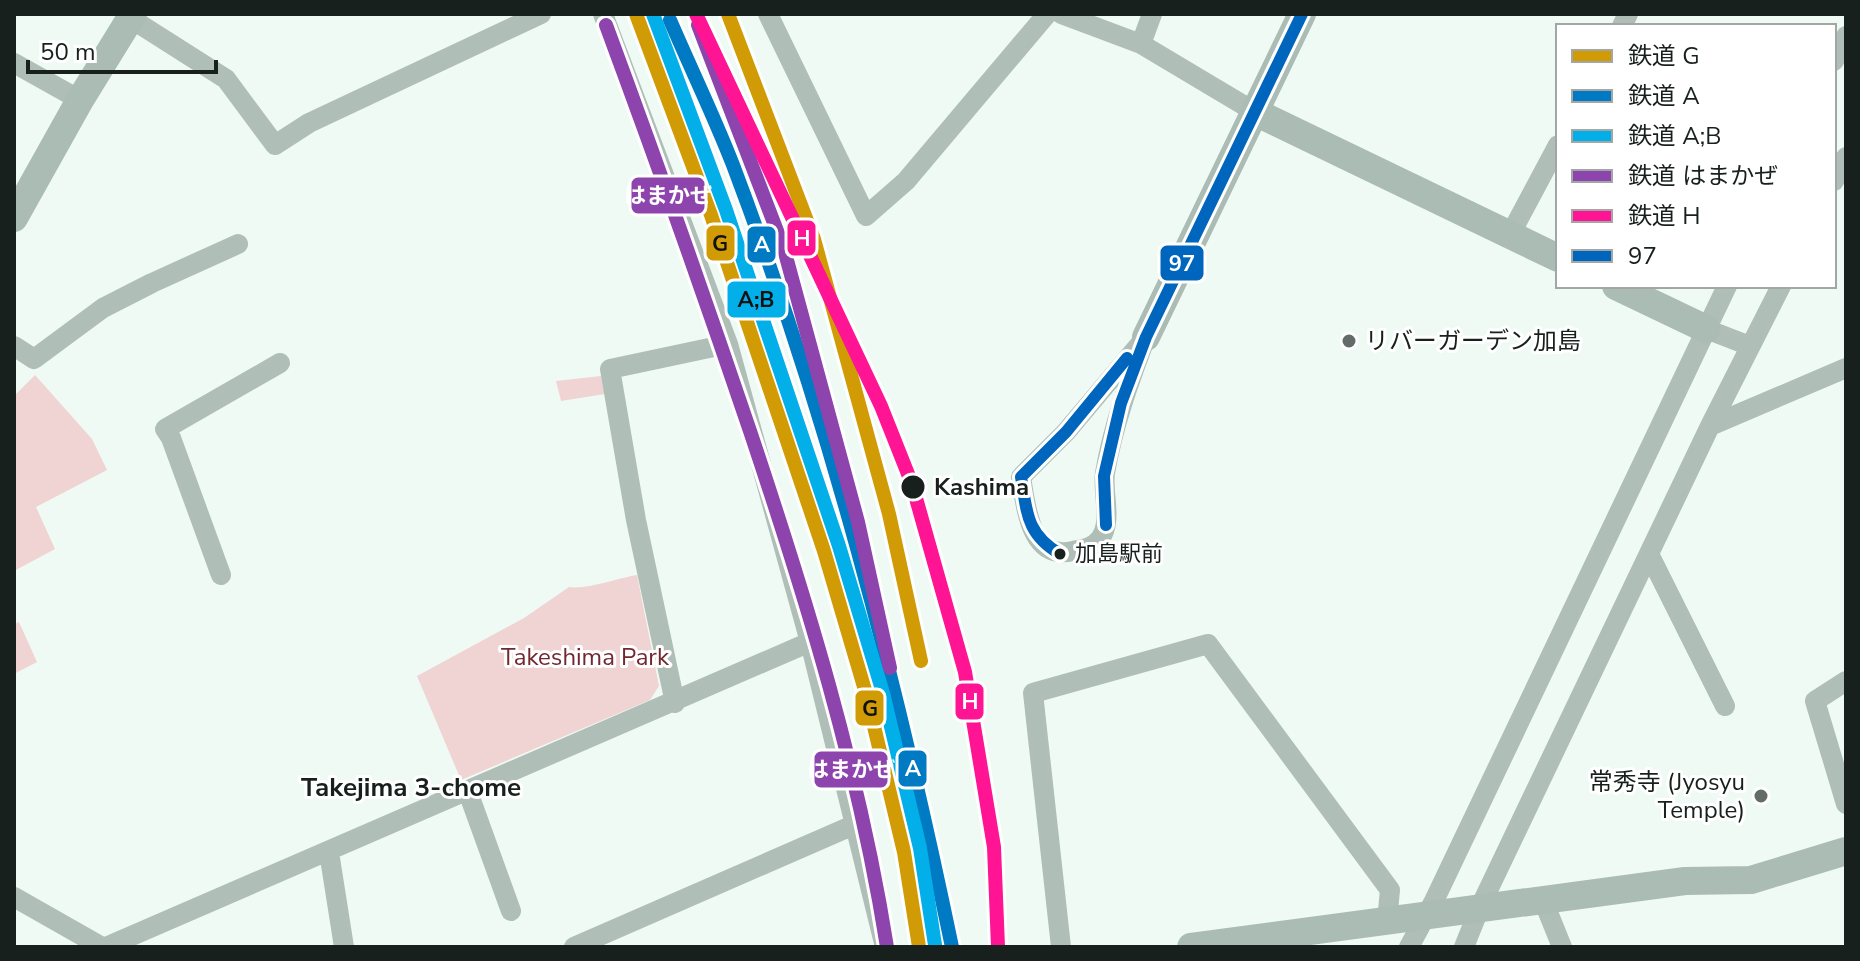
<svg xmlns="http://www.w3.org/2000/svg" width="1860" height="961" viewBox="0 0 1860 961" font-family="'Nunito Sans','Noto Sans JP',sans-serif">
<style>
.green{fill:#efd4d3}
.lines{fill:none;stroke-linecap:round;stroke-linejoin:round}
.street{stroke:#afbeb6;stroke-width:20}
.secondary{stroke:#abbcb4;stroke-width:28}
.rail-casing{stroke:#afbab5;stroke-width:9}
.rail{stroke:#fff;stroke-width:6;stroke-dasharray:18;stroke-linecap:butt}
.bus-1-casing{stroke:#fff;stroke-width:18}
.bus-1{stroke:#0065bd;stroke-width:12}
.rail-1-casing{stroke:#fff;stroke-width:20}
.rail-2-casing{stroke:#fff;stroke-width:20}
.rail-3-casing{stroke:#fff;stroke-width:20}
.rail-4-casing{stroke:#fff;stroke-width:20}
.rail-5-casing{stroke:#fff;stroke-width:20}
.rail-1{stroke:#d19b06;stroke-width:14}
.rail-2{stroke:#007ac2;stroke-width:14}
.rail-3{stroke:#02afe8;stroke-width:14}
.rail-4{stroke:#8e44ad;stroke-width:14}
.rail-5{stroke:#ff1493;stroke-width:14}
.poi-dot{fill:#636c68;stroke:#fff;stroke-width:3}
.stop-dot{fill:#17201c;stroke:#fff;stroke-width:3}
.labels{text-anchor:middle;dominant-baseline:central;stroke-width:6;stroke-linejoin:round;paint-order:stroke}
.bus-label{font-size:22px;fill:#17201c;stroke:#fff;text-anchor:start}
.poi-label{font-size:24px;fill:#17201c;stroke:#fff;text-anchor:start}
.stop-label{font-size:24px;font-weight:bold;fill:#17201c;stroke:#fff;text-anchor:start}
.park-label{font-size:24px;fill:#722830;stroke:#fff}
.neighbourhood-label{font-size:26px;font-weight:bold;fill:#17201c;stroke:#fff}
.line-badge{stroke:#fff;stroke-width:3}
.badge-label{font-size:22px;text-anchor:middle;font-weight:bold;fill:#fff}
.pale-badge-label{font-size:22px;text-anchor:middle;font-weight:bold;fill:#111}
</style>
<rect width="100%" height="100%" fill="#f0faf5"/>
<path class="green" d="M35 375 92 439 107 470 36 507 55 549 14 571V396Z
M601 376 605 394 561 401 556 381Z
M637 575 659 686 650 700 461 780 417 676 524 618 569 587C586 590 618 578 637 575Z
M19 622 37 662 14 674V624Z"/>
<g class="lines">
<path class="street" d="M603 14 728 344 810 642 885 947
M768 14 866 216 906 181 1047 14
M1061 14 1141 44 1255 112
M130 18 226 79 275 145 309 123 541 14
M1622 26 1628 14
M1141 44 1152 14
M1834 61 1846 36
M14 63 80 100
M1834 181 1846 157
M1510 235 1558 145
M1706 329 1750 346
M1146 337C1129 382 1113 426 1105 473 1102 493 1113 521 1100 539 1093 548 1083 549 1073 551 1030 561 1026 507 1021 477L1066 432Z
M14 346 34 359 103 308 152 283 238 244
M1710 426 1846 368
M1649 554 1725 706
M221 575 171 438 165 429 280 363
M1846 681 1815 701 1846 804
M675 703 636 520 610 369 728 344
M468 792 511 911
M329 852 344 947
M14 897 102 947
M1543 900 1562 947
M106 947 810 642
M574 947 856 824
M1061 947 1033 693 1208 644 1390 890 1387 921
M1409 947 1434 901 1727 286
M1464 947 1480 907 1710 426 1781 286"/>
<path class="secondary" d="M1255 112 1558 258
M14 218 80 100 133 14
M1616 286 1706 329
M1146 337 1302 14
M1191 947 1685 881 1751 880 1846 851"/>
<g class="rail-casing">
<path id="rail" d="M722 249 806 457 843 556 932 883 944 947"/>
</g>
<use href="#rail" class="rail"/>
<g class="bus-1-casing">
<path id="bus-1" d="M1106 525 1104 476 1121 403 1146 337 1302 14
M1060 554C1026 534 1027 512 1021 477L1066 432 1127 358"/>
</g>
<use href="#bus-1" class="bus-1"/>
<g class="rail-1-casing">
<path id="rail-1" d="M636 14 711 215 824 551 867 697 904 852 919 947
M728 14 814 239 889 514 921 661"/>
</g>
<g class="rail-2-casing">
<path id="rail-2" d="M670 20C691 69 714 116 733 165 829 418 897 682 952 947"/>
</g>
<g class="rail-3-casing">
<path id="rail-3" d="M653 14 726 210 839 546 883 693 920 848 935 945"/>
</g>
<g class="rail-4-casing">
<path id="rail-4" d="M606 25C656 160 704 295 750 431 807 601 859 770 887 947
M698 25 784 249 858 522 890 668"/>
</g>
<g class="rail-5-casing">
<path id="rail-5" d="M696 14 881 406 912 484 965 672 994 847 998 947"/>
</g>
<use href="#rail-1" class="rail-1"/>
<use href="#rail-2" class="rail-2"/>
<use href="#rail-3" class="rail-3"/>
<use href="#rail-4" class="rail-4"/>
<use href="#rail-5" class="rail-5"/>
</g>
<g class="poi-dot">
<circle cx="1349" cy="341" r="8"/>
<circle cx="1761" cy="796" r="8"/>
</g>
<g class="stop-dot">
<circle cx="913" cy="487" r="13"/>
<circle cx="1060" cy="554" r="7"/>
</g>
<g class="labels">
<g class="bus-label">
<text x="1075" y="554">加島駅前</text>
</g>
<g class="poi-label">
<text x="1365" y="341">リバーガーデン加島</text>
<text x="1745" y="782" text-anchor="end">常秀寺 (Jyosyu<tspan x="1745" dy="28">Temple)</tspan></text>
</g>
<g class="stop-label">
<text x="934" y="487">Kashima</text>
</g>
<g class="park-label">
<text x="585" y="657">Takeshima Park</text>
</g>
<g class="neighbourhood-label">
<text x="411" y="787">Takejima 3-chome</text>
</g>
</g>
<g class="line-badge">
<rect x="630" y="176" width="76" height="39" rx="8" fill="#8e44ad"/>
<rect x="786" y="219" width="31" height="38" rx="8" fill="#ff1493"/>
<rect x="705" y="224" width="31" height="38" rx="8" fill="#d19b06"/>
<rect x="746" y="225" width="31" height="39" rx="8" fill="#007ac2"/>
<rect x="1159" y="244" width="46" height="38" rx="8" fill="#0065bd"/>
<rect x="726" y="280" width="61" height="39" rx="8" fill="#02afe8"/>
<rect x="954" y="682" width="31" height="39" rx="8" fill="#ff1493"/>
<rect x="854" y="689" width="31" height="38" rx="8" fill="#d19b06"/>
<rect x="897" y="749" width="31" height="39" rx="8" fill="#007ac2"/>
<rect x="813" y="750" width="76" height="39" rx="8" fill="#8e44ad"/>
</g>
<g class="badge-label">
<text x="668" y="203">はまかぜ</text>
<text x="802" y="246">H</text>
<text x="762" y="252">A</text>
<text x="1182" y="271">97</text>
<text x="970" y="709">H</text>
<text x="913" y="776">A</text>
<text x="851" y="777">はまかぜ</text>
</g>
<g class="pale-badge-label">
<text x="720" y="251">G</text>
<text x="756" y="307">A;B</text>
<text x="870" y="716">G</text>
</g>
<rect width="1860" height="961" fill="none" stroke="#17201c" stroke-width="32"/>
<rect x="1556" y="24" width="280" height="264" fill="#ffffff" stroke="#a2a6a4" stroke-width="2"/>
<rect x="1572" y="50" width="40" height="12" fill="#d19b06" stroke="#a2a6a4" stroke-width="2"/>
<text x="1628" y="64" font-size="24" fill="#17201c">鉄道 G</text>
<rect x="1572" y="90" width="40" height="12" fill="#007ac2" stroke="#a2a6a4" stroke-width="2"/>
<text x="1628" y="104" font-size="24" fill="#17201c">鉄道 A</text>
<rect x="1572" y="130" width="40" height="12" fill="#02afe8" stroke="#a2a6a4" stroke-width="2"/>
<text x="1628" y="144" font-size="24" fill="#17201c">鉄道 A;B</text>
<rect x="1572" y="170" width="40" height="12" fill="#8e44ad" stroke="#a2a6a4" stroke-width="2"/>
<text x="1628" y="184" font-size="24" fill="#17201c">鉄道 はまかぜ</text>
<rect x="1572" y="210" width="40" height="12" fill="#ff1493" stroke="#a2a6a4" stroke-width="2"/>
<text x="1628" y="224" font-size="24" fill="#17201c">鉄道 H</text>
<rect x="1572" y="250" width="40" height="12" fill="#0065bd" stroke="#a2a6a4" stroke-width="2"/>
<text x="1628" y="264" font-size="24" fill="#17201c">97</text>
<path d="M28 60v12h188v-12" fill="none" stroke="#17201c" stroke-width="4"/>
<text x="40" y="60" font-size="24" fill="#17201c" stroke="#ffffff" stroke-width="6" paint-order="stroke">50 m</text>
</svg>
